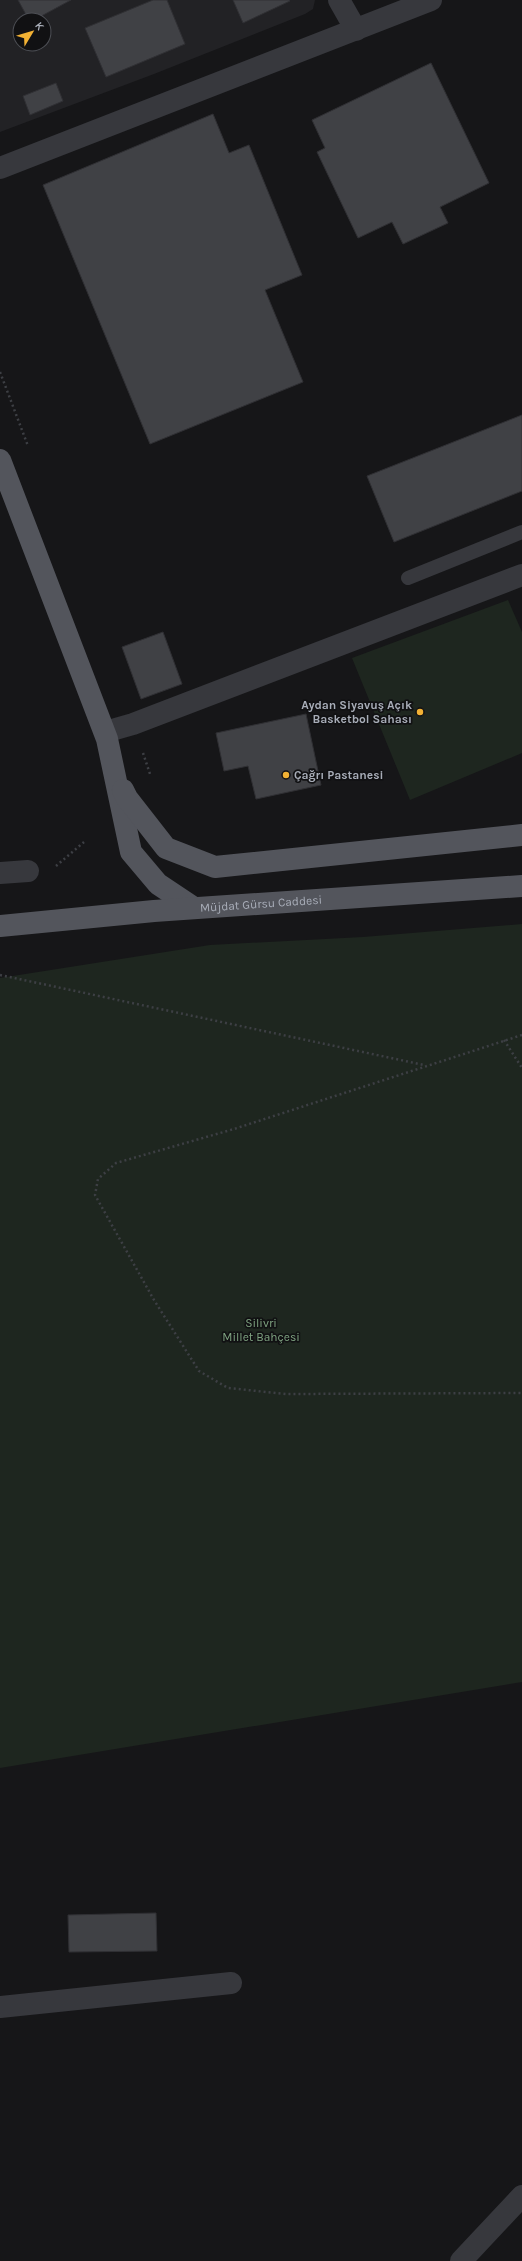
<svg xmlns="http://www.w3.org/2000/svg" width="522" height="2261" viewBox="0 0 522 2261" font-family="Karla,sans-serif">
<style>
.built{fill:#222225;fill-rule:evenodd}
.green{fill:#1e261f}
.building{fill:#404145;stroke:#303034}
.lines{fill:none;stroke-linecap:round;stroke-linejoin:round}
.path{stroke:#3d3f44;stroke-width:2.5;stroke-dasharray:2 3;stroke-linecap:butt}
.lane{stroke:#37383d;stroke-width:14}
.street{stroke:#37383d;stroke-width:22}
.primary{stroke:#53555c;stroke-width:22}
.poi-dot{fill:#f2b134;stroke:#111113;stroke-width:1.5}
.labels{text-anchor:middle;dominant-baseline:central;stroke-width:3.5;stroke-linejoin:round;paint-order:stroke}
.poi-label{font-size:12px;font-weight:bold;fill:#a8adb8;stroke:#111113;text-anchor:end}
.street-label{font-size:12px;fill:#a8adb8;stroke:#111113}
.park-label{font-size:12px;fill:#7fa381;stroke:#111113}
</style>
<rect width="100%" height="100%" fill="#161618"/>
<path class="built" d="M0 0H315L313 9 305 14 154 74 0 132ZM20 20H44V44H20Z"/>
<path class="green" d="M508 600 522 632V753L410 800 352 658Z
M522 924V1682L0 1768V978L210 945 363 937Z"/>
<path class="building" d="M18 0H71L34 20H29Z
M153 0H167L185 44 106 77 85 28Z
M233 0H289L290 1 243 23Z
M431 63 489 183 440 207 448 223 403 244 392 222 358 238 317 152 325 148 312 120Z
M56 83 63 101 30 115 23 96Z
M213 114 229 153 249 145 302 275 265 290 303 382 150 444 43 185Z
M522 415V491L394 542 367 476Z
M163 632 182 684 141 699 122 647Z
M306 714 321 785 256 799 248 766 224 771 216 733Z
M156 1913 157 1951 69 1952 68 1915Z"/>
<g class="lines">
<path class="path" d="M0 372 28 446
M143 753 150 774
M56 866 84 842
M0 975 424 1065
M522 1035 234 1129 116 1163 98 1179 95 1195 154 1300 199 1371 228 1388 286 1394 522 1393
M504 1040 522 1068"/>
<path class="lane" d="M408 578 522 532"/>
<path class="street" d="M339 0 356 30
M0 168 431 0
M105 732 133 724 522 575
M0 873 28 871
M0 2007 231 1983
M461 2261 522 2196"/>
<g class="primary">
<path d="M0 460 107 739 131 852 158 884 194 908"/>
<path d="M123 790 127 798 166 848 215 867 522 835"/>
<path id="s1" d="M0 926 154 911 522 886"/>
</g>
</g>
<g class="poi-dot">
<circle cx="420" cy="712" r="4"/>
<circle cx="286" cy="775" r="4"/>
</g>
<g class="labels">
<g class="poi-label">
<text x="412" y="705">Aydan Siyavuş Açık<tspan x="412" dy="14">Basketbol Sahası</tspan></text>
<text x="294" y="775" text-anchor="start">Çağrı Pastanesi</text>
</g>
<g class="street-label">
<text stroke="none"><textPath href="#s1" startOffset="262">Müjdat Gürsu Caddesi</textPath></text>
</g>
<g class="park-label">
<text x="261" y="1323">Silivri<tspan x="261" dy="14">Millet Bahçesi</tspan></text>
</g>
</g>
<g transform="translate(32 32) rotate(52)"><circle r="19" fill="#111113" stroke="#4d4f55"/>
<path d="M0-3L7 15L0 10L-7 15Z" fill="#f2b134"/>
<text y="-6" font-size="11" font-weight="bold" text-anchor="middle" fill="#a8adb8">K</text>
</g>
</svg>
